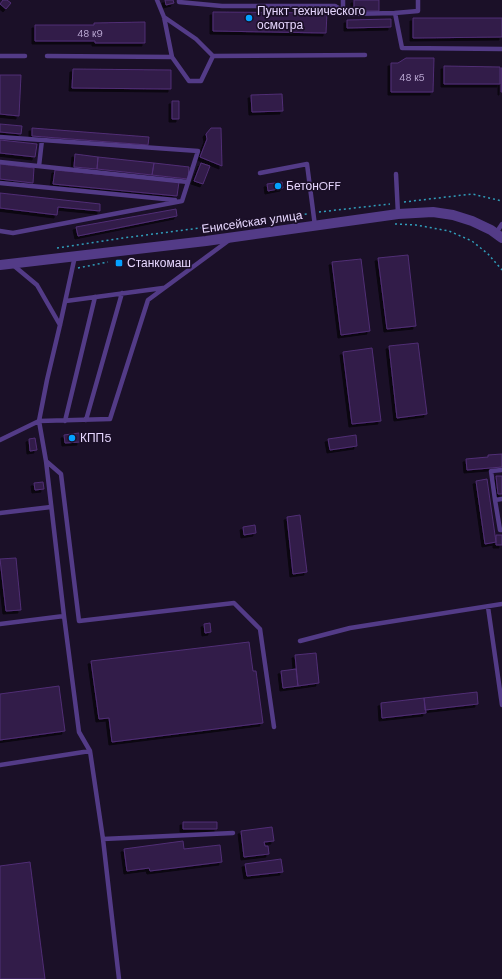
<svg xmlns="http://www.w3.org/2000/svg" width="502" height="979" viewBox="0 0 502 979" font-family="'DM Sans',sans-serif">
<style>
.building{fill:#321c49;stroke:#502e75;filter:url(#shadow)}
.lines{fill:none;stroke-linecap:round;stroke-linejoin:round}
.path{stroke:#309dba;stroke-width:1.5;stroke-dasharray:2 3;stroke-linecap:butt}
.service{stroke:#533b87;stroke-width:4.5}
.tertiary{stroke:#533b87;stroke-width:10}
.poi-dot{fill:#04a1ff;stroke:#1b1028;stroke-width:1.5}
.labels{text-anchor:middle;dominant-baseline:central;stroke-width:3.5;stroke-linejoin:round;paint-order:stroke}
.number-label{font-size:10px;fill:#baa8d2}
.poi-label{font-size:12px;fill:#e7d7ff;stroke:#1b1028;text-anchor:start}
.street-label{font-size:12px;fill:#e7d7ff;stroke:#1b1028}
</style>
<defs>
<filter id="shadow"><feDropShadow dx="-3" dy="3" stdDeviation="0" flood-color="#0009"/></filter>
</defs>
<rect width="100%" height="100%" fill="#1b1028"/>
<path class="building" d="M3 0H7L11 3 6 9 0 4Z
M165 0H173L174 3 166 5Z
M354 0H379V11H354Z
M213 12 327 13 326 33 213 31Z
M413 18H502V37L413 38Z
M391 19V27L347 28V20Z
M145 22V43H95V41H35V25H94V23Z
M406 58H434L433 92H391V63H398Z
M444 66 500 67V84H444Z
M501 68H502V92H501Z
M73 69 171 70V89L72 88Z
M0 75H21L19 116 0 114Z
M282 94 283 111 252 112 251 95Z
M172 101H179V119H172Z
M0 124 22 126 21 134 0 132Z
M32 128 149 137 148 145 32 136Z
M211 128H221L222 166 200 157 207 139 206 134Z
M0 140 37 144 35 157 0 153Z
M75 154 98 157 97 169 74 167Z
M98 157 154 163 152 175 97 169Z
M154 163 189 167 188 179 152 175Z
M201 163 210 166 203 184 194 181Z
M0 164 34 168 33 183 0 179Z
M55 170 179 182 177 196 53 184Z
M282 182 283 188 268 191 267 184Z
M0 193 100 204V211L58 207 57 215 0 208Z
M176 209 177 216 78 236 76 227Z
M408 255 416 326 387 329 378 258Z
M361 259 370 331 341 335 332 262Z
M418 343 427 414 397 418 389 346Z
M372 348 381 421 352 424 343 352Z
M79 433 80 442 65 443 64 435Z
M356 435 357 446 330 450 328 439Z
M35 438 37 450 30 451 29 439Z
M502 454V467L467 470 466 459 488 457V455Z
M496 476H502V494H498Z
M487 479 496 542 485 544 476 481Z
M43 482 44 489 35 490 34 483Z
M300 515 307 572 293 574 287 517Z
M255 525 256 533 244 535 243 527Z
M496 535H502V545H496Z
M16 558 21 610 6 611 0 559Z
M210 623 211 632 205 633 204 624Z
M249 642 253 671H256L263 723 112 742 109 718 99 719 91 661Z
M316 653 319 683 298 686 295 655Z
M296 669 298 686 283 688 281 671Z
M59 686 65 731 0 740V694Z
M477 692 478 704 425 710 424 698Z
M424 698 426 713 382 718 381 703Z
M183 822H217V829H183Z
M272 827 274 841 264 842 265 846H268L269 854 244 857 241 831Z
M183 841 184 849 220 845 222 862 150 871 149 868 127 871 124 849Z
M281 859 283 872 247 876 245 864Z
M30 862 45 979H0V866Z"/>
<g class="lines">
<path class="path" d="M404 202 472 194 502 201
M319 212 390 204
M395 224 416 225 449 231 472 241 488 254 502 270
M57 248 123 238 307 214
M78 268 108 262"/>
<path class="service" d="M157 0 164 17 172 57 189 81H201L213 56 365 55
M179 0V2L222 6H335L349 14 395 13 402 48 502 49
M343 11V0
M395 13 418 11V0
M164 17 196 39 213 56
M0 56H25
M47 56 172 57
M0 137 198 151 182 201 13 233 0 231
M0 162 188 182
M39 166 42 140
M260 173 307 164 315 226
M396 174 398 214
M0 183 175 200
M496 233 502 224
M75 256 60 325 47 380 39 421 46 461 64 616 79 732 90 751 103 839 119 979
M13 265 37 285 60 325
M66 301 163 288
M86 420 122 293
M65 421 95 297
M0 440 39 421 110 419 148 300 228 241
M46 461 61 474 79 621 234 603 260 629 274 727
M502 499 495 500 500 530H502
M495 500 491 471 502 470
M0 513 51 507
M488 607 502 705
M0 624 64 616
M300 641 350 628 502 604
M0 765 90 751
M103 839 233 833"/>
<path class="tertiary" d="M0 265 206 241 398 214 433 212 453 215 472 221 491 230 502 238"/>
</g>
<g class="poi-dot">
<circle cx="249" cy="18" r="4"/>
<circle cx="278" cy="186" r="4"/>
<rect x="115" y="259" width="8" height="8" rx="2"/>
<circle cx="72" cy="438" r="4"/>
</g>
<g class="labels">
<g class="number-label">
<text x="90" y="33">48 к9</text>
<text x="412" y="77">48 к5</text>
</g>
<g class="poi-label">
<text x="257" y="11">Пункт технического<tspan x="257" dy="14">осмотра</tspan></text>
<text x="286" y="186">БетонOFF</text>
<text x="127" y="263">Станкомаш</text>
<text x="80" y="438">КПП5</text>
</g>
<g class="street-label">
<text transform="translate(252 222) rotate(-8)">Енисейская улица</text>
</g>
</g>
</svg>
